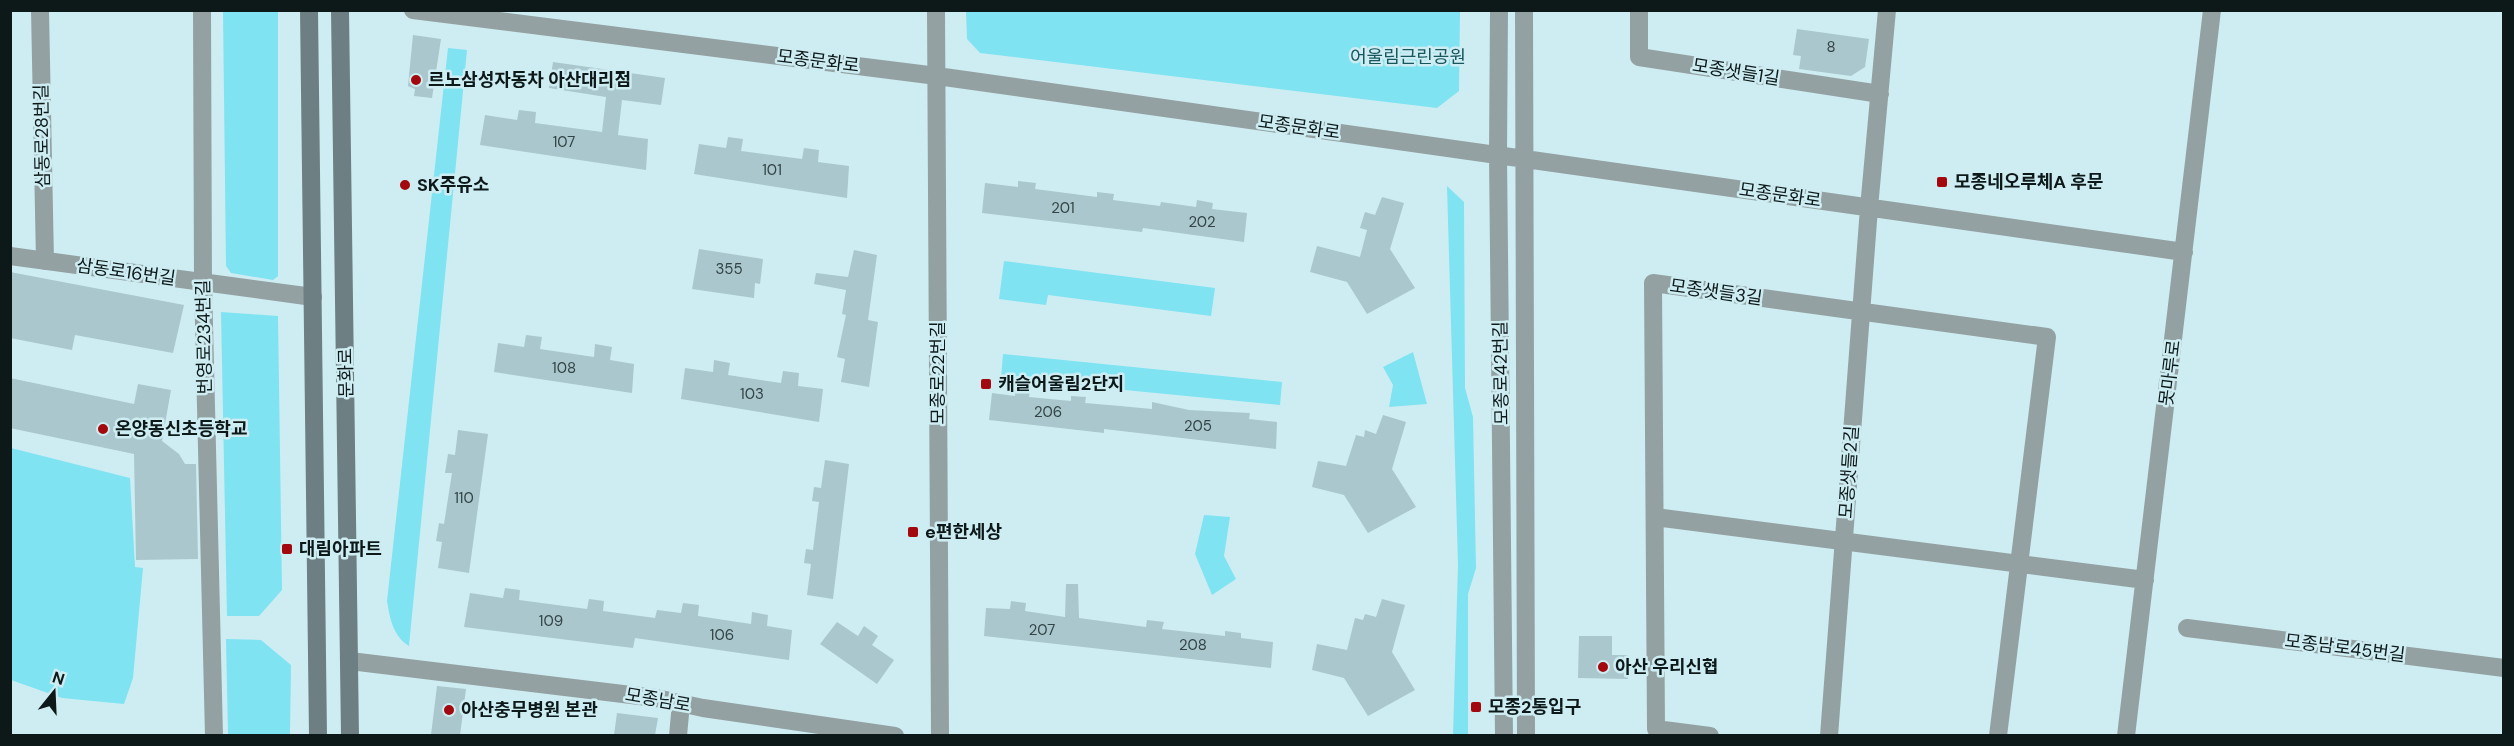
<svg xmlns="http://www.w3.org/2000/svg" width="2514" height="746" viewBox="0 0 2514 746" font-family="'DM Sans','Noto Sans KR',sans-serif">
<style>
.green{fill:#7fe3f2}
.building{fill:#a9c7cc}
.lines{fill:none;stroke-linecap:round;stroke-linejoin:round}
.street{stroke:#94a1a3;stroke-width:18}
.secondary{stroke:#6d7f82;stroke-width:18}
.poi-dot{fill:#a2080d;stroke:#ceedf2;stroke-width:2}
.labels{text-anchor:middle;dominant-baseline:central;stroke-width:5;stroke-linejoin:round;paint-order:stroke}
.number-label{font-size:15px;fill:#344446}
.park-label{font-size:18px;fill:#16565e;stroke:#ceedf2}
.street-label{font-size:18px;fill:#0d1819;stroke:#ceedf2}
.poi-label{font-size:18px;font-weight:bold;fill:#0d1819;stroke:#ceedf2;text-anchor:start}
</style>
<rect width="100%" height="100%" fill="#ceedf2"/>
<path class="green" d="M223 11H278V276L273 280 231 273 226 266Z
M966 11H1460L1459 91 1437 108 980 53 967 39Z
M448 48 467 50 409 646C393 636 390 619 387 601Z
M1447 186 1464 202 1465 388 1473 417 1476 568 1468 594V736L1453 735 1458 565Z
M1004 261 1215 288 1211 316 1048 295 1046 305 999 299Z
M221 312 278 316 282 590 259 616H227Z
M1413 352 1427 404 1389 407 1393 385 1383 367Z
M1003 354 1282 382 1280 405 1001 378Z
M11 448 130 478 135 567 143 568 133 678 124 704 62 698 11 680Z
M1204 515 1230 517 1224 556 1236 579 1212 595 1195 554Z
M226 639 261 640 291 665 290 735H228Z"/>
<path class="building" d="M1797 29 1869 39 1865 67 1851 76 1799 69 1801 56 1793 55Z
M413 35 441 39 432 98 414 96 415 89 408 86Z
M553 62 665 78 661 105 622 100 618 135 648 139 646 170 480 145 485 115 517 120 519 110 536 112 535 123 602 132 606 97 549 88Z
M728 137 743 139 741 151 802 159 804 148 819 150 818 162 849 166 847 198 694 174 699 144 726 148Z
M1018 181 1036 183 1035 189 1097 197V192L1114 194 1113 200 1160 206 1161 202 1196 207 1197 200 1213 203 1212 209 1247 213 1244 242 1143 228 1142 232 982 213 985 183 1018 187Z
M1382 197 1404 203 1390 249 1415 288 1367 314 1347 282 1310 272 1317 246 1360 257 1367 230 1360 228 1365 212 1375 215Z
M699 249 763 259 760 284 755 283 754 298 692 289Z
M854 250 877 255 868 320 878 322 869 387 841 382 845 359 837 357 846 315 842 314 846 290 814 284 816 273 848 277Z
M10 272 184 305 173 353 75 335 72 350 10 338Z
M526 335 542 337 540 349 594 357 595 344 612 347 610 360 634 364 632 393 494 372 498 343 524 347Z
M714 360 730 363 728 375 781 383 783 371 799 373 798 386 823 389 819 422 681 399 685 368 713 372Z
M10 378 134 404 138 384 171 390 162 441 179 454 185 464H196L198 559 136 560 134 454 10 428Z
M1015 389 1030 390 1029 397 1071 401V396L1086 397 1085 403 1120 406 1152 409V402L1189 410 1250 413 1249 419 1277 422 1276 449 1104 429V433L989 420 992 393 1015 396Z
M1383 415 1406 422 1392 469 1416 507 1368 533 1344 495 1312 487 1318 461 1346 466 1356 435 1364 437 1365 430 1376 434Z
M458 430 488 434 469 573 438 568 442 542 436 541 439 523 444 524 452 473H445L448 454 455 455Z
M825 460 849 464 833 599 807 595 811 564 804 563 806 549 813 550 819 502 812 501 814 487 821 488Z
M1066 584H1078L1079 618 1146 627 1147 620 1164 622 1162 629 1225 636V631L1241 633V638L1273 642 1271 668 984 636 986 608 1010 609 1011 601 1026 603 1025 611 1065 617Z
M505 588 520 590 519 600 587 609 589 599 604 601 603 611 655 618 657 610 681 613 683 603 699 605 698 616 751 624 752 612 768 615 767 626 792 630 789 660 635 638 633 648 464 627 470 593 503 598Z
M1382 599 1405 605 1392 652 1415 690 1368 716 1344 678 1312 670 1317 644 1347 650 1355 618 1363 620 1365 614 1376 617Z
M837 622 858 636 864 626 878 636 872 645 894 660 877 684 820 644Z
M1579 636H1612V655H1628V679L1578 678Z
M437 686 466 689 460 735H431Z
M617 713 658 718 655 735H614Z"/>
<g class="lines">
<path class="street" d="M40 10 45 261
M202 10 203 283 214 736
M413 10 937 76 2184 252
M936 10 940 736
M1499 10 1498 155 1504 736
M1524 10 1526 736
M1639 10V57L1880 94
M10 256 313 297
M1655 517 2145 580
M2187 628 2504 668
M350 661 656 698 703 708 895 736
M678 736 681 703
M1710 736 1656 729 1653 283 2047 337 1998 736
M1829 736 1869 208 1887 10
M2126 736 2212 10"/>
<path class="secondary" d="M309 10 318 736
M340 10 350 736"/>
</g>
<g class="poi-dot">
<circle cx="416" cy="80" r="6"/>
<rect x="1936" y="176" width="12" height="12" rx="3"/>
<circle cx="405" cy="185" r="6"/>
<rect x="980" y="378" width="12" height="12" rx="3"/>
<circle cx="103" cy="429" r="6"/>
<rect x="907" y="526" width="12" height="12" rx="3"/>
<rect x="281" y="543" width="12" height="12" rx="3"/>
<circle cx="1603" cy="667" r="6"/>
<rect x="1470" y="701" width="12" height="12" rx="3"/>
<circle cx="449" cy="710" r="6"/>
</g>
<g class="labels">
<g class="number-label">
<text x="1831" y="47">8</text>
<text x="564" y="142">107</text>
<text x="772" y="170">101</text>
<text x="1063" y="208">201</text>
<text x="1202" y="222">202</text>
<text x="729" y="269">355</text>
<text x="564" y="368">108</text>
<text x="752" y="394">103</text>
<text x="1048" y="412">206</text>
<text x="1198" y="426">205</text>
<text x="464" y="498">110</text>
<text x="551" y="621">109</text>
<text x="1042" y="630">207</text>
<text x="722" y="635">106</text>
<text x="1193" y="645">208</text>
</g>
<g class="park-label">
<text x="1408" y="57">어울림근린공원</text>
</g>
<g class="street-label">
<text transform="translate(818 61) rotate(7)">모종문화로</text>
<text transform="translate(1736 72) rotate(9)">모종샛들1길</text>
<text transform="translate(1299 127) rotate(8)">모종문화로</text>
<text transform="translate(42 136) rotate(-91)">삼동로28번길</text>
<text transform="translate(1780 195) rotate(8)">모종문화로</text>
<text transform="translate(126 272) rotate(8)">삼동로16번길</text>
<text transform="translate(1716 292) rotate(8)">모종샛들3길</text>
<text transform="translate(204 337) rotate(-91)">번영로234번길</text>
<text transform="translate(346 373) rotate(-91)">문화로</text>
<text transform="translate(938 373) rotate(-90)">모종로22번길</text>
<text transform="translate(1501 373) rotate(-91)">모종로42번길</text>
<text transform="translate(2170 373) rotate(-83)">못마루로</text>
<text transform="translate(1849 472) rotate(-86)">모종샛들2길</text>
<text transform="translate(2345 648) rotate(7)">모종남로45번길</text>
<text transform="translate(658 700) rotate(10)">모종남로</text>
</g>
<g class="poi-label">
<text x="428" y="80">르노삼성자동차 아산대리점</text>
<text x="1954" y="182">모종네오루체A 후문</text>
<text x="417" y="185">SK주유소</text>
<text x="998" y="384">캐슬어울림2단지</text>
<text x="115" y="429">온양동신초등학교</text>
<text x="925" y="532">e편한세상</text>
<text x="299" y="549">대림아파트</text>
<text x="1615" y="667">아산 우리신협</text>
<text x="1488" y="707">모종2통입구</text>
<text x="461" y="710">아산충무병원 본관</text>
</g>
</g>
<rect width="2514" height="746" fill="none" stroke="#0d1819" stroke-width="24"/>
<g transform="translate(54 692) rotate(18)" stroke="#ceedf2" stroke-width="4.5" paint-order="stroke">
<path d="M0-4.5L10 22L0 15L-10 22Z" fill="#0d1819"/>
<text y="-9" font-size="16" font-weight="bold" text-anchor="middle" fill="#0d1819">N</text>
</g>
</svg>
